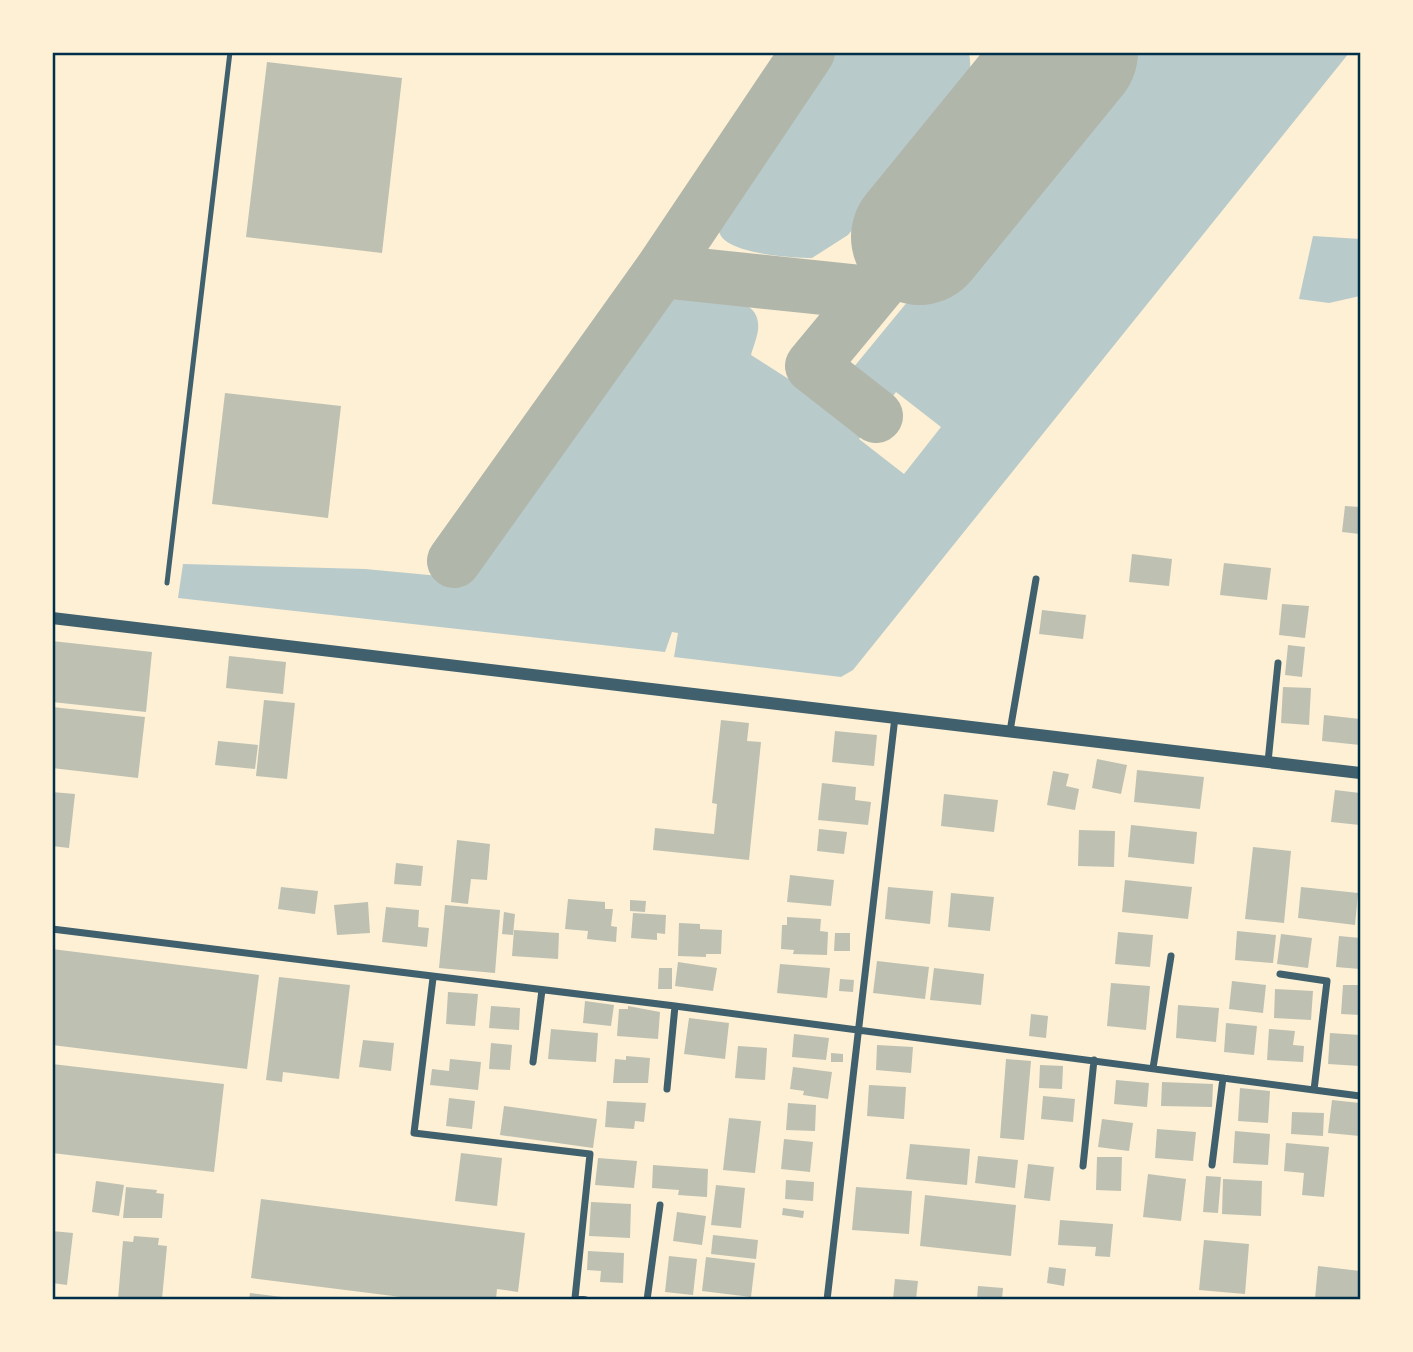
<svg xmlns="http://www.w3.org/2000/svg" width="1413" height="1352" viewBox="0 0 1413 1352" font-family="Poppins,sans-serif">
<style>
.green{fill:#b9caca}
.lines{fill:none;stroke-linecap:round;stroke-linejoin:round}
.taxiway{stroke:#b1b6ab;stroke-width:54}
.runway{stroke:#b1b6ab;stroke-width:136}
.building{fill:#bec0b2}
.service{stroke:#3f606c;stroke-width:5}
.minor{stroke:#3f606c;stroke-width:7}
.tertiary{stroke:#3f606c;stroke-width:12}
.neatline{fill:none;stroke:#003049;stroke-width:2.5}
</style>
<rect width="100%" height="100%" fill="#fdf0d5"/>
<path class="green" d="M823 52 969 53C972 69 969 80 962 94L848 235 812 258C792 258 733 254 721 236 715 226 718 214 720 203Z
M1112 53H1349L853 670 841 677 674 657 678 633 672 632 665 652 178 598 183 564 365 569 461 578 633 330C644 318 656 304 672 299 691 292 751 294 757 318 761 331 754 343 751 355L823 401 864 433 859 439 904 474 941 427 896 392 893 396 853 368Z
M1313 236 1360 239V296L1329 303 1299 299Z"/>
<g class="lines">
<path class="taxiway" d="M661 271 871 293
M876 416 812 366 919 237
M454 561 661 271 808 52"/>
<path class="runway" d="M919 237 1070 52"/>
</g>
<path class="building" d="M267 62 402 78 382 253 246 237Z
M225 393 341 406 328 518 212 504Z
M1345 506 1360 507V534L1342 532Z
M1132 554 1172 559 1169 586 1129 582Z
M1224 563 1271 568 1267 600 1220 595Z
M1282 604 1309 606 1305 638 1279 635Z
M1042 610 1086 615 1083 639 1039 634Z
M52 641 152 652 146 712 52 702Z
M1288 645 1305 647 1302 677 1285 675Z
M229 656 286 662 283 694 226 688Z
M1283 687 1311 688 1309 725 1281 723Z
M264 700 295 703 287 779 256 776Z
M52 707 145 717 138 778 52 768Z
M1324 715 1360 719V745L1322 741Z
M721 720 749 723 747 741 761 742 749 860 653 850 655 828 714 834 717 804 712 803Z
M835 731 877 735 874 766 832 762Z
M218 741 258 745 255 769 215 765Z
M1097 759 1127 765 1121 794 1092 788Z
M1137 770 1204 777 1200 809 1134 802Z
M1053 771 1069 774 1066 786 1079 789 1075 810 1047 805Z
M822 783 856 787 855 800 871 802 868 825 818 820Z
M1335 790 1360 793V825L1331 822Z
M52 792 75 794 69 848 52 846Z
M944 794 998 800 994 832 941 826Z
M1131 825 1197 832 1194 864 1128 857Z
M819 829 847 832 844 854 817 851Z
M1079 830 1115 831 1114 867 1078 866Z
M457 840 490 844 487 880 471 879 468 904 451 902Z
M1253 847 1291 851 1284 923 1245 919Z
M396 863 423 866 421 886 394 884Z
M790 875 834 880 831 906 787 902Z
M1125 880 1192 887 1188 919 1122 912Z
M281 887 318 891 315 914 278 909Z
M888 887 933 891 930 924 885 919Z
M1301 887 1358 893 1355 925 1298 918Z
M951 893 994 897 990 931 948 927Z
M568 899 605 902V909H613L611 926 617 927 616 942 587 939 588 931 565 929Z
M630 900 646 901 645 912 630 911Z
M368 902 370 933 337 935 334 905Z
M445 905 500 910 495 973 439 968Z
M386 907 419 910 418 927 429 928 427 947 382 942Z
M504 912 515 914 513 935 502 934Z
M633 913 666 915 665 934 657 933V940L631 938Z
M787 917 821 919 820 931 828 932 827 955 793 954 794 950 781 949 782 925H787Z
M679 923 700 924V929L722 930 721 954H706V957L678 956Z
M514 930 559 933 558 959 512 956Z
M1237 931 1276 935 1273 963 1235 960Z
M1118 932 1153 935 1150 967 1115 964Z
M835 933H850V951H834Z
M1281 934 1312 938 1308 968 1277 964Z
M1339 936 1360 938V969L1336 967Z
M52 949 259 975 247 1069 52 1045Z
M877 961 929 967 925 999 873 993Z
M678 962 717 968 713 991 675 986Z
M780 964 830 968 827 998 777 993Z
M659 968H672V989H658Z
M934 968 984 974 981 1005 930 1000Z
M279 977 350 985 339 1079 283 1072 282 1082 266 1080Z
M840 979 854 980 853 992 839 991Z
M1232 981 1266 985 1263 1013 1229 1009Z
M1111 983 1150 986 1146 1030 1107 1026Z
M1343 985H1360V1015L1341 1014Z
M1275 989 1313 991 1311 1020 1274 1018Z
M448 992 478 994 475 1026 446 1024Z
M585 1001 614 1005 611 1026 583 1023Z
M1178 1005 1219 1008 1216 1042 1176 1038Z
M491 1006 520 1008 519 1030 489 1028Z
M628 1006 660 1012 658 1039 617 1036 619 1009H628Z
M1031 1014 1048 1016 1046 1038 1029 1036Z
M689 1018 729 1023 725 1059 684 1054Z
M1226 1023 1257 1026 1254 1055 1224 1052Z
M551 1029 598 1033 596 1062 548 1059Z
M1269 1029 1295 1031 1293 1045 1304 1046 1303 1062 1267 1060Z
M1330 1033 1360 1035V1066L1328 1064Z
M794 1034 829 1038 826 1060 792 1057Z
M363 1040 394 1043 391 1071 359 1067Z
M491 1043 512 1045 510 1070 489 1069Z
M877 1045 913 1047 911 1073 876 1070Z
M738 1046 767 1048 765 1080 735 1078Z
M831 1053 843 1054V1062H831Z
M626 1056 650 1058 648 1083H613L615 1059 626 1060Z
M450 1059 481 1062 478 1090 430 1085 432 1069 449 1071Z
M1006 1059 1031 1061 1024 1140 1000 1138Z
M52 1064 224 1084 214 1172 52 1153Z
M1040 1065 1063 1066 1062 1089 1039 1088Z
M793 1067 832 1072 828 1099 803 1095 804 1091 790 1089Z
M1116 1080 1149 1083 1147 1107 1114 1104Z
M1162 1082 1213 1084 1212 1107 1161 1106Z
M869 1085 906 1087 904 1119 867 1116Z
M1240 1088 1270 1091 1268 1123 1238 1121Z
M1043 1096 1075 1099 1073 1122 1041 1119Z
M449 1098 475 1101 472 1129 446 1126Z
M1332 1100 1360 1103V1136L1328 1133Z
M607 1101 646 1103 644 1122 635 1121 634 1129 605 1127Z
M788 1103 816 1105 815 1131 786 1130Z
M504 1106 597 1119 593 1148 500 1135Z
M1292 1112 1324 1113 1323 1136 1291 1134Z
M729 1118 761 1121 755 1173 723 1170Z
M1102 1119 1133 1123 1129 1151 1098 1147Z
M1157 1129 1196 1132 1193 1161 1155 1158Z
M1235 1131 1270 1134 1268 1165 1233 1163Z
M784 1139 813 1142 810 1172 781 1169Z
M1286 1143 1329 1147 1324 1197 1302 1195 1304 1173 1284 1171Z
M910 1144 970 1149 967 1185 906 1179Z
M461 1153 502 1158 497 1206 455 1201Z
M978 1156 1018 1160 1015 1188 975 1183Z
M1097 1157H1122L1121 1191 1096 1190Z
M598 1158 637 1161 634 1188 595 1185Z
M1028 1164 1054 1167 1050 1201 1024 1198Z
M653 1165 708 1169 707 1197 678 1195 679 1190 652 1188Z
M1148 1174 1186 1179 1181 1221 1143 1217Z
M1206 1176 1221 1177 1218 1213 1203 1212Z
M1223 1179 1262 1181 1261 1216 1222 1214Z
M786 1180 814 1182 813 1201 785 1199Z
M96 1181 124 1185 119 1216 92 1212Z
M716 1185 745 1188 741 1228 711 1225Z
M126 1187 157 1190 156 1193 164 1194 162 1218H123Z
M856 1187 912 1191 909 1234 852 1230Z
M925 1195 1016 1205 1011 1256 920 1246Z
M261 1199 525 1233 518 1292 497 1289 496 1299H417L251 1278Z
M591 1202 631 1204 630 1238 589 1236Z
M783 1208 804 1211 803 1218 782 1215Z
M677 1212 706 1216 702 1245 673 1241Z
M1060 1220 1113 1224 1110 1257 1095 1256 1096 1247 1058 1245Z
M52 1231 73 1233 67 1285 52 1283Z
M713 1235 758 1240 756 1259 711 1254Z
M134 1236 159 1238 158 1245 167 1246 162 1299H118L123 1241 133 1242Z
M1204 1240 1249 1244 1245 1294 1199 1290Z
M588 1251 624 1253 623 1283 600 1282 601 1271 587 1270Z
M669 1256 697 1259 693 1295 665 1292Z
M706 1257 755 1263 751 1297 702 1291Z
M1318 1266 1360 1271V1299H1315Z
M1049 1267 1066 1269 1064 1286 1047 1283Z
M895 1279 918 1281 916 1299H893Z
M978 1286 1003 1288 1002 1299H977Z
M250 1293 290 1298V1299H249Z"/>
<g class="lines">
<path class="service" d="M167 583 230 52"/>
<path class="minor" d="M1010 731 1036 579
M1268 762 1278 663
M52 929 675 1006 1360 1096
M1280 974 1327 981 1314 1090
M433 978 414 1133 590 1154 575 1298 586 1300
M533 1062 542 990
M1153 1068 1171 956
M667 1089 675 1006
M1212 1165 1223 1078
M1083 1166 1094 1060
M647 1300 660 1205
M827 1300 895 717"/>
<path class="tertiary" d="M52 618 1360 773"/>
</g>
<rect width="1413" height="1352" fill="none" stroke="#fdf0d5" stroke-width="108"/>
<rect x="54" y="54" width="1305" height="1244" class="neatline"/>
</svg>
